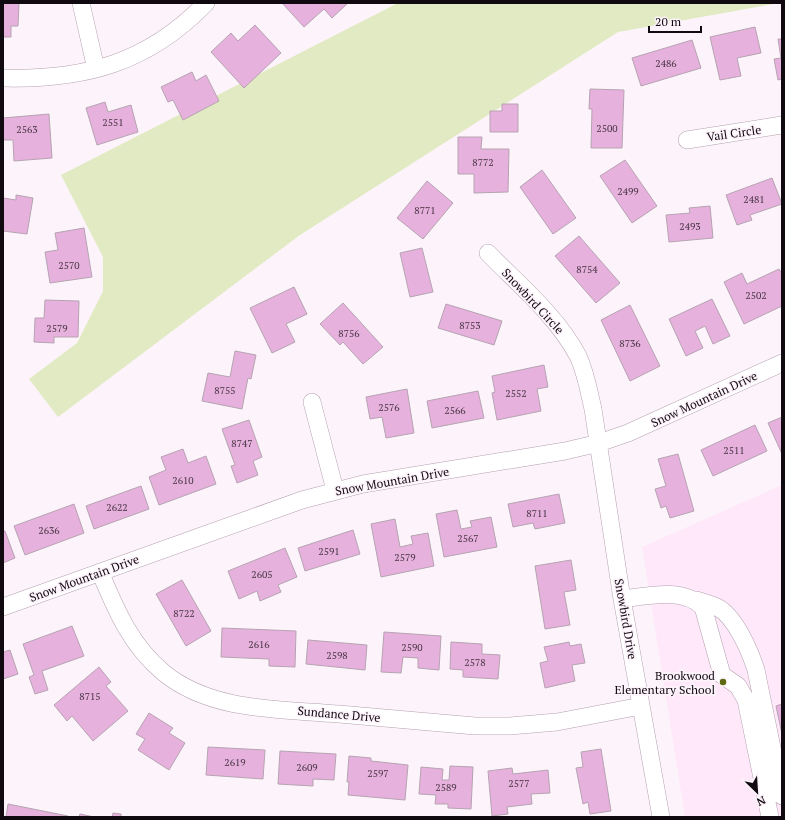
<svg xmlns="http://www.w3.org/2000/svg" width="785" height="820" viewBox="0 0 785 820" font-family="'PT Serif',serif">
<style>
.built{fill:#fee8f9}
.green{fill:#e1eac2}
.building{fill:#e6b1dc;stroke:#b6a3b2}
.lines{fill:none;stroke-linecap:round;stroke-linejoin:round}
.minor-casing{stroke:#b4a0b0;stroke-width:18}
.minor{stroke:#fff;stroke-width:17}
.poi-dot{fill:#5d6a12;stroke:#fdf4fb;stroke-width:1.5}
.labels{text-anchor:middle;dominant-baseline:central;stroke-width:3.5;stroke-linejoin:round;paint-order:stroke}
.number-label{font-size:10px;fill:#463342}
.street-label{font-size:12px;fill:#10090f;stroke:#fdf4fb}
.poi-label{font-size:12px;fill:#10090f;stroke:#fdf4fb;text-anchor:end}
</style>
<rect width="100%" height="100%" fill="#fdf4fb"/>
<path class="built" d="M782 485V817H685L642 547Z"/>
<path class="green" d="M398 3H779L618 32 300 235 58 417 29 379 77 343 103 291V257L61 175Z"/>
<path class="building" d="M3 3H19L18 26H11V37H3Z
M282 3H348L332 18 324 9 304 27Z
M255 25 281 53 244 88 211 52 231 33 238 41Z
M755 27 761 53 737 58 741 76 720 80 710 37Z
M778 39H782V79L778 80 774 59 781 58Z
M692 40 701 68 641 86 632 58Z
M192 72 196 81 206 75 219 101 183 120 173 100 168 102 161 87Z
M590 89 624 90 622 148H591L592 109H589Z
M105 102 108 112 131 105 138 132 97 145 86 108Z
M502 104H518V132H490V111H502Z
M49 114 52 158 14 161 13 140H3V118Z
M458 137H482L481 149H509L508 192 474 193V174H458Z
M625 160 657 206 632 223 600 176Z
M542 170 576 218 553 234 520 187Z
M772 178 782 204 750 215 752 220 737 225 726 195Z
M427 181 453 203 423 239 397 218Z
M16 195 33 198 27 234 3 231V198L16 200Z
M710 206 713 238 669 242 666 215 690 213 689 208Z
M84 228 92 277 50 283 45 252 58 250 55 233Z
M579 236 620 283 596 303 555 256Z
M422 248 433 292 410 297 400 253Z
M779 269 782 274V306L744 324 724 282 742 273 747 284Z
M294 287 307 314 286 324 295 342 272 353 250 308Z
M712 299 730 336 713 344 705 326 695 331 703 348 686 356 669 319Z
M45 300 79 301 78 337H54V343L34 342 35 318H44Z
M343 303 383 347 363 364 343 342 340 345 320 324Z
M446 304 502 321 494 345 438 328Z
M630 305 660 366 630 381 601 320Z
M235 351 256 355 251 379 248 378 242 409 202 401 208 373 230 377Z
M544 365 548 387 537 389 541 411 497 420 492 393 495 392 492 376Z
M407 389 414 433 386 438 382 417 370 419 366 397Z
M478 391 484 418 432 428 427 401Z
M782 417V454L768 423Z
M249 420 262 457 253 461 258 475 237 483 231 466 235 465 222 429Z
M755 425 767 451 713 476 701 450Z
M183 449 188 463 206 456 216 484 159 505 149 477 166 470 161 457Z
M678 454 694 511 670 518 666 506 661 508 655 489 666 486 658 459Z
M141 486 149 509 94 529 86 506Z
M559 494 565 523 535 529 533 523 513 527 508 504Z
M74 504 84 533 25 555 14 526Z
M457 510 461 529 472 527 470 521 491 517 497 547 444 557 436 514Z
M395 519 400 547 413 544 411 536 428 533 434 566 381 577 371 524Z
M353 530 360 554 305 571 298 548Z
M3 531H5L15 558 3 563Z
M285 548 297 577 278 585 281 592 260 601 257 591 239 599 228 571Z
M571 560 576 590 564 592 570 625 545 629 535 566Z
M182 580 211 631 186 646 156 594Z
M72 626 84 656 42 671 48 690 35 694 29 677 34 675 23 644Z
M222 628 296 631 295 667 269 666V659L221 657Z
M384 632 441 636 439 670 418 668V658L403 657 401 673 381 672Z
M308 640 367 645 365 670 306 664Z
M451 642 482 644V654L500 655 498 679 463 677V670L450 669Z
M569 642 570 646 581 644 585 663 572 665 575 681 545 688 540 663 548 661 544 647Z
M10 650 18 674 3 679V652Z
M99 667 111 682 106 686 128 711 93 741 72 716 67 721 54 705Z
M782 704V734L776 706Z
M149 713 173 728 169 733 185 743 169 770 138 750 145 739 136 734Z
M208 747 265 750 263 779 206 775Z
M601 749 611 811 590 814 588 802 583 804 576 768 583 767 581 752Z
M280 751 336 754 334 780 313 779V786L278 784Z
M349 756 371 758V761L408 765 405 800 348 795 349 782H347Z
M450 766 473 767 471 809 448 808V804H435L436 795 419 794 421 767 443 769 442 780H449Z
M512 768 513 774 548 770 550 793 531 794 532 804 507 807 508 814 492 816 488 771Z
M8 804 68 816V817H6Z
M113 813 121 814V817H112Z
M80 814 94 817H79Z"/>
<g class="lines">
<g class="minor-casing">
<path id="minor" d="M81 3 96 69
M3 78C85 80 148 63 206 3
M687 140 782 125
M488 253C519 285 557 316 578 356 586 373 589 392 593 409L622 599 661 817
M312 402 335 490
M100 572C116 610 131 646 164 673 212 712 281 709 339 714 384 718 430 722 475 726H510L557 722 641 706
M622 599C648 596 682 587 703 607L722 675 738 686 746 700 770 817
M696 600C703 602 710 604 717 607 735 616 750 651 756 670L782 796
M3 607 302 500 363 484 565 451 599 443 628 433 782 363"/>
</g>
<use href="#minor" class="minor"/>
</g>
<circle class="poi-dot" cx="723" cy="682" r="4"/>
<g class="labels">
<g class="number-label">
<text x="666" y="63">2486</text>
<text x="113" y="122">2551</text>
<text x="607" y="128">2500</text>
<text x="27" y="129">2563</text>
<text x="483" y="162">8772</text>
<text x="628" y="191">2499</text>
<text x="754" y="199">2481</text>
<text x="425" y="210">8771</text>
<text x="690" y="226">2493</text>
<text x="69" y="265">2570</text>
<text x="587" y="269">8754</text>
<text x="756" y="295">2502</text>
<text x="470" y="325">8753</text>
<text x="57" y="328">2579</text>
<text x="349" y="333">8756</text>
<text x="630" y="343">8736</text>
<text x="225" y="390">8755</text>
<text x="516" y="393">2552</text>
<text x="389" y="407">2576</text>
<text x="455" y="410">2566</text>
<text x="242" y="443">8747</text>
<text x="734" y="450">2511</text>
<text x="183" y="480">2610</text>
<text x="117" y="507">2622</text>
<text x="537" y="513">8711</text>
<text x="49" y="530">2636</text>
<text x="468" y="538">2567</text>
<text x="329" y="551">2591</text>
<text x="405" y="557">2579</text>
<text x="262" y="574">2605</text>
<text x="184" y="613">8722</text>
<text x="259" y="644">2616</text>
<text x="412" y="647">2590</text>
<text x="337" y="655">2598</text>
<text x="475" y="662">2578</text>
<text x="90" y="696">8715</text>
<text x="235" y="762">2619</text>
<text x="307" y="767">2609</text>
<text x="378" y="773">2597</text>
<text x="519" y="783">2577</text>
<text x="446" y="787">2589</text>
</g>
<g class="street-label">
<text transform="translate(734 133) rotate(-8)">Vail Circle</text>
<text transform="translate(533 301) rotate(47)">Snowbird Circle</text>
<text transform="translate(704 399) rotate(-25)">Snow Mountain Drive</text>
<text transform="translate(392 481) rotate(-10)">Snow Mountain Drive</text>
<text transform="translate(84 578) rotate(-20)">Snow Mountain Drive</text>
<text transform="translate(626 619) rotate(80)">Snowbird Drive</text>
<text transform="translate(339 714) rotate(5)">Sundance Drive</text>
</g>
<g class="poi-label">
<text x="715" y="675">Brookwood<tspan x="715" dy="14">Elementary School</tspan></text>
</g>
</g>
<rect width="785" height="820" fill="none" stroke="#10090f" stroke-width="8"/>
<g transform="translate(757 792) rotate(155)" stroke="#fdf4fb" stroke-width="3" paint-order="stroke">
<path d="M0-3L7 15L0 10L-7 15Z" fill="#10090f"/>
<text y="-6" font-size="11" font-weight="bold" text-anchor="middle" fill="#10090f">N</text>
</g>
<path d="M649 26v6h52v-6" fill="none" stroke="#10090f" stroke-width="2"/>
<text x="655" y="26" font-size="12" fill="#10090f" stroke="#fdf4fb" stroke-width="3" paint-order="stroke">20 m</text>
</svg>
